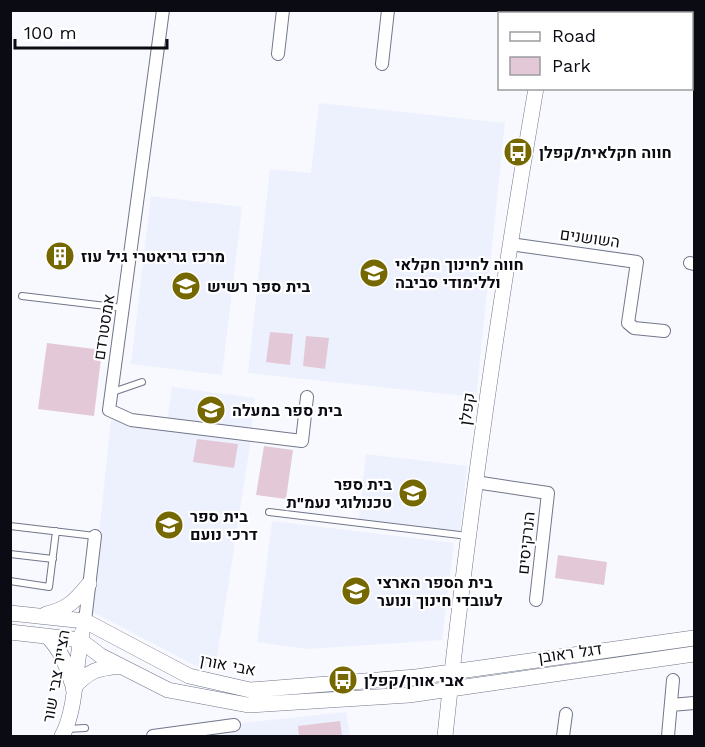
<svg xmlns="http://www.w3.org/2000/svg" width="705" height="747" viewBox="0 0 705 747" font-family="'Work Sans',Heebo,sans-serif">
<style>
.built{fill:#edf0fd}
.green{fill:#e3c9d7}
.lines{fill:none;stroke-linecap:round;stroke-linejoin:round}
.service-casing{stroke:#71768a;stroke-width:8}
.minor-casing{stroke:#71768a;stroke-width:14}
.tertiary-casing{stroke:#71768a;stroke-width:16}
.service{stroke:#fff;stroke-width:6}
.minor{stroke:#fff;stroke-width:12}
.tertiary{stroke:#fff;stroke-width:15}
.labels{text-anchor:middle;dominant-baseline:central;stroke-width:4.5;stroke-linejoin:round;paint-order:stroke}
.poi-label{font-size:16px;font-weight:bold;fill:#0a0b13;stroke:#fff;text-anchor:start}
.street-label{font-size:16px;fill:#0a0b13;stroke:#fff}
</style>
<rect width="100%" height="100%" fill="#f8f9fe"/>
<path class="built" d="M319 103 505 123 476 397 248 373 270 169 311 173Z
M151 196 242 207 222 375 131 364Z
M172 387 255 398 251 432 167 422Z
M111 420 251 439 215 670 198 667 91 611Z
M366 454 467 466 460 531 359 519Z
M272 521 454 543 442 640 308 649 257 642Z
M346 712 350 736H215L236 733 242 723Z"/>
<path class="green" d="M270 332 293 334 290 365 266 362Z
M306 336 329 338 325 369 303 366Z
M47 343 102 350 94 416 38 409Z
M197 439 238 444 234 468 193 462Z
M264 446 293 450 286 499 256 495Z
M558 555 607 562 604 585 555 578Z
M340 721 342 736H299L298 726Z"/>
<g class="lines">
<g class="service-casing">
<path id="service" d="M22 296 123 308
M110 393 142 382
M269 512 468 536
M10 526 95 536
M10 554 53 559
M10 581 49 587 56 531
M67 729 85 728"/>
</g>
<g class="minor-casing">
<path id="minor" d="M163 10 109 410 131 420 302 441 307 397
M278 54 283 10
M382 64 388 10
M510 244 637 262 628 323 634 328 664 331
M690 263 694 264
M475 482 548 493 536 600
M85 621 95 536
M671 705 694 703
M153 736 234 725
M563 736 566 714
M668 736 673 680"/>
</g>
<g class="tertiary-casing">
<path id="tertiary" d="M548 14 549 10
M10 613 85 621 189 676 250 690 416 677 694 638
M46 614C68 609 75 601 89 584
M10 632 80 640 101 656 168 690 248 705 409 695 694 654
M47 636C61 650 66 664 72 683
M73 688C91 669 96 669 121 666
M62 736C77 709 75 664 82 633
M445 736C468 519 499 304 536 88"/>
</g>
<use href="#service" class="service"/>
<use href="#minor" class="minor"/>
<use href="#tertiary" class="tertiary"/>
</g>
<defs>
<g id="bus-disc" transform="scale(1.5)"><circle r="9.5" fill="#766800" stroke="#fff"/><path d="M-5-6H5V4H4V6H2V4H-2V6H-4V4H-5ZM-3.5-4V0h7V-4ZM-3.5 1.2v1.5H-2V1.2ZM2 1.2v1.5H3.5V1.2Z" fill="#fff"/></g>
<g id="building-disc" transform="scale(1.5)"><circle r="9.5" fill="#766800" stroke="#fff"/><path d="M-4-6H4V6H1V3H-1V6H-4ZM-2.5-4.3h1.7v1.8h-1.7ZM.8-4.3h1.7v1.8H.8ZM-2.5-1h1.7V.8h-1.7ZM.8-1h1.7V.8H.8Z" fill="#fff"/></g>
<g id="school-disc" transform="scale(1.5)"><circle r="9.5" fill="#766800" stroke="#fff"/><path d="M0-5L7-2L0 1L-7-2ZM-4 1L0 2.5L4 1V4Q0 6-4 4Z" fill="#fff"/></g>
</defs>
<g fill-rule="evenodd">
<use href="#bus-disc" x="518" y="152"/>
<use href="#building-disc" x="60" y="256"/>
<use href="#school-disc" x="374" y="273"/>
<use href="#school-disc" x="186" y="286"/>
<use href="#school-disc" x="211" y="410"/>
<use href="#school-disc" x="413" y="493"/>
<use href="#school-disc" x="169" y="525"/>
<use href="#school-disc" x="356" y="591"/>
<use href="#bus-disc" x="343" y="680"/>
</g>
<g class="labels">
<g class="poi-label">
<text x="539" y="152">חווה חקלאית/קפלן</text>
<text x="81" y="256">מרכז גריאטרי גיל עוז</text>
<text x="395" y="264">חווה לחינוך חקלאי<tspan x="395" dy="18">וללימודי סביבה</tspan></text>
<text x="207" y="286">בית ספר רשיש</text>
<text x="232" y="410">בית ספר במעלה</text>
<text x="392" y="484" text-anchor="end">בית ספר<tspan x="392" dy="18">טכנולוגי נעמ"ת</tspan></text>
<text x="190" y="516">בית ספר<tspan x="190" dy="18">דרכי נועם</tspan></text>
<text x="377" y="582">בית הספר הארצי<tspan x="377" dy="18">לעובדי חינוך ונוער</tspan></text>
<text x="364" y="680">אבי אורן/קפלן</text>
</g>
<g class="street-label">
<text transform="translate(590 238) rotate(8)">השושנים</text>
<text transform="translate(104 327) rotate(-81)">אמסטרדם</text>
<text transform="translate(467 409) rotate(-82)">קפלן</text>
<text transform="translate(526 543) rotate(-84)">הנרקיסים</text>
<text transform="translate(570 653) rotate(-8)">דגל ראובן</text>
<text transform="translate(228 665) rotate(11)">אבי אורן</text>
<text transform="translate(56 676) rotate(-80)">הצייר צבי שור</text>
</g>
</g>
<rect width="705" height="747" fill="none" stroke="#0a0b13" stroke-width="24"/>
<rect x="498" y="12" width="195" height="78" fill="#ffffff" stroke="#9d9da1" stroke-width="1.5"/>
<rect x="510" y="32" width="30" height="9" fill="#ffffff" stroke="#9d9da1" stroke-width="1.5"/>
<text x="552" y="42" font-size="18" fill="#0a0b13">Road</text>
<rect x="510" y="57" width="30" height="18" fill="#e3c9d7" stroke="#9d9da1" stroke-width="1.5"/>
<text x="552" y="72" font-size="18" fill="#0a0b13">Park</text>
<path d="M15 39v9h152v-9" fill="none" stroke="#0a0b13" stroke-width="3"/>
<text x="24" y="39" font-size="18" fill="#0a0b13" stroke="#ffffff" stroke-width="4.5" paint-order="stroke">100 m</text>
</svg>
